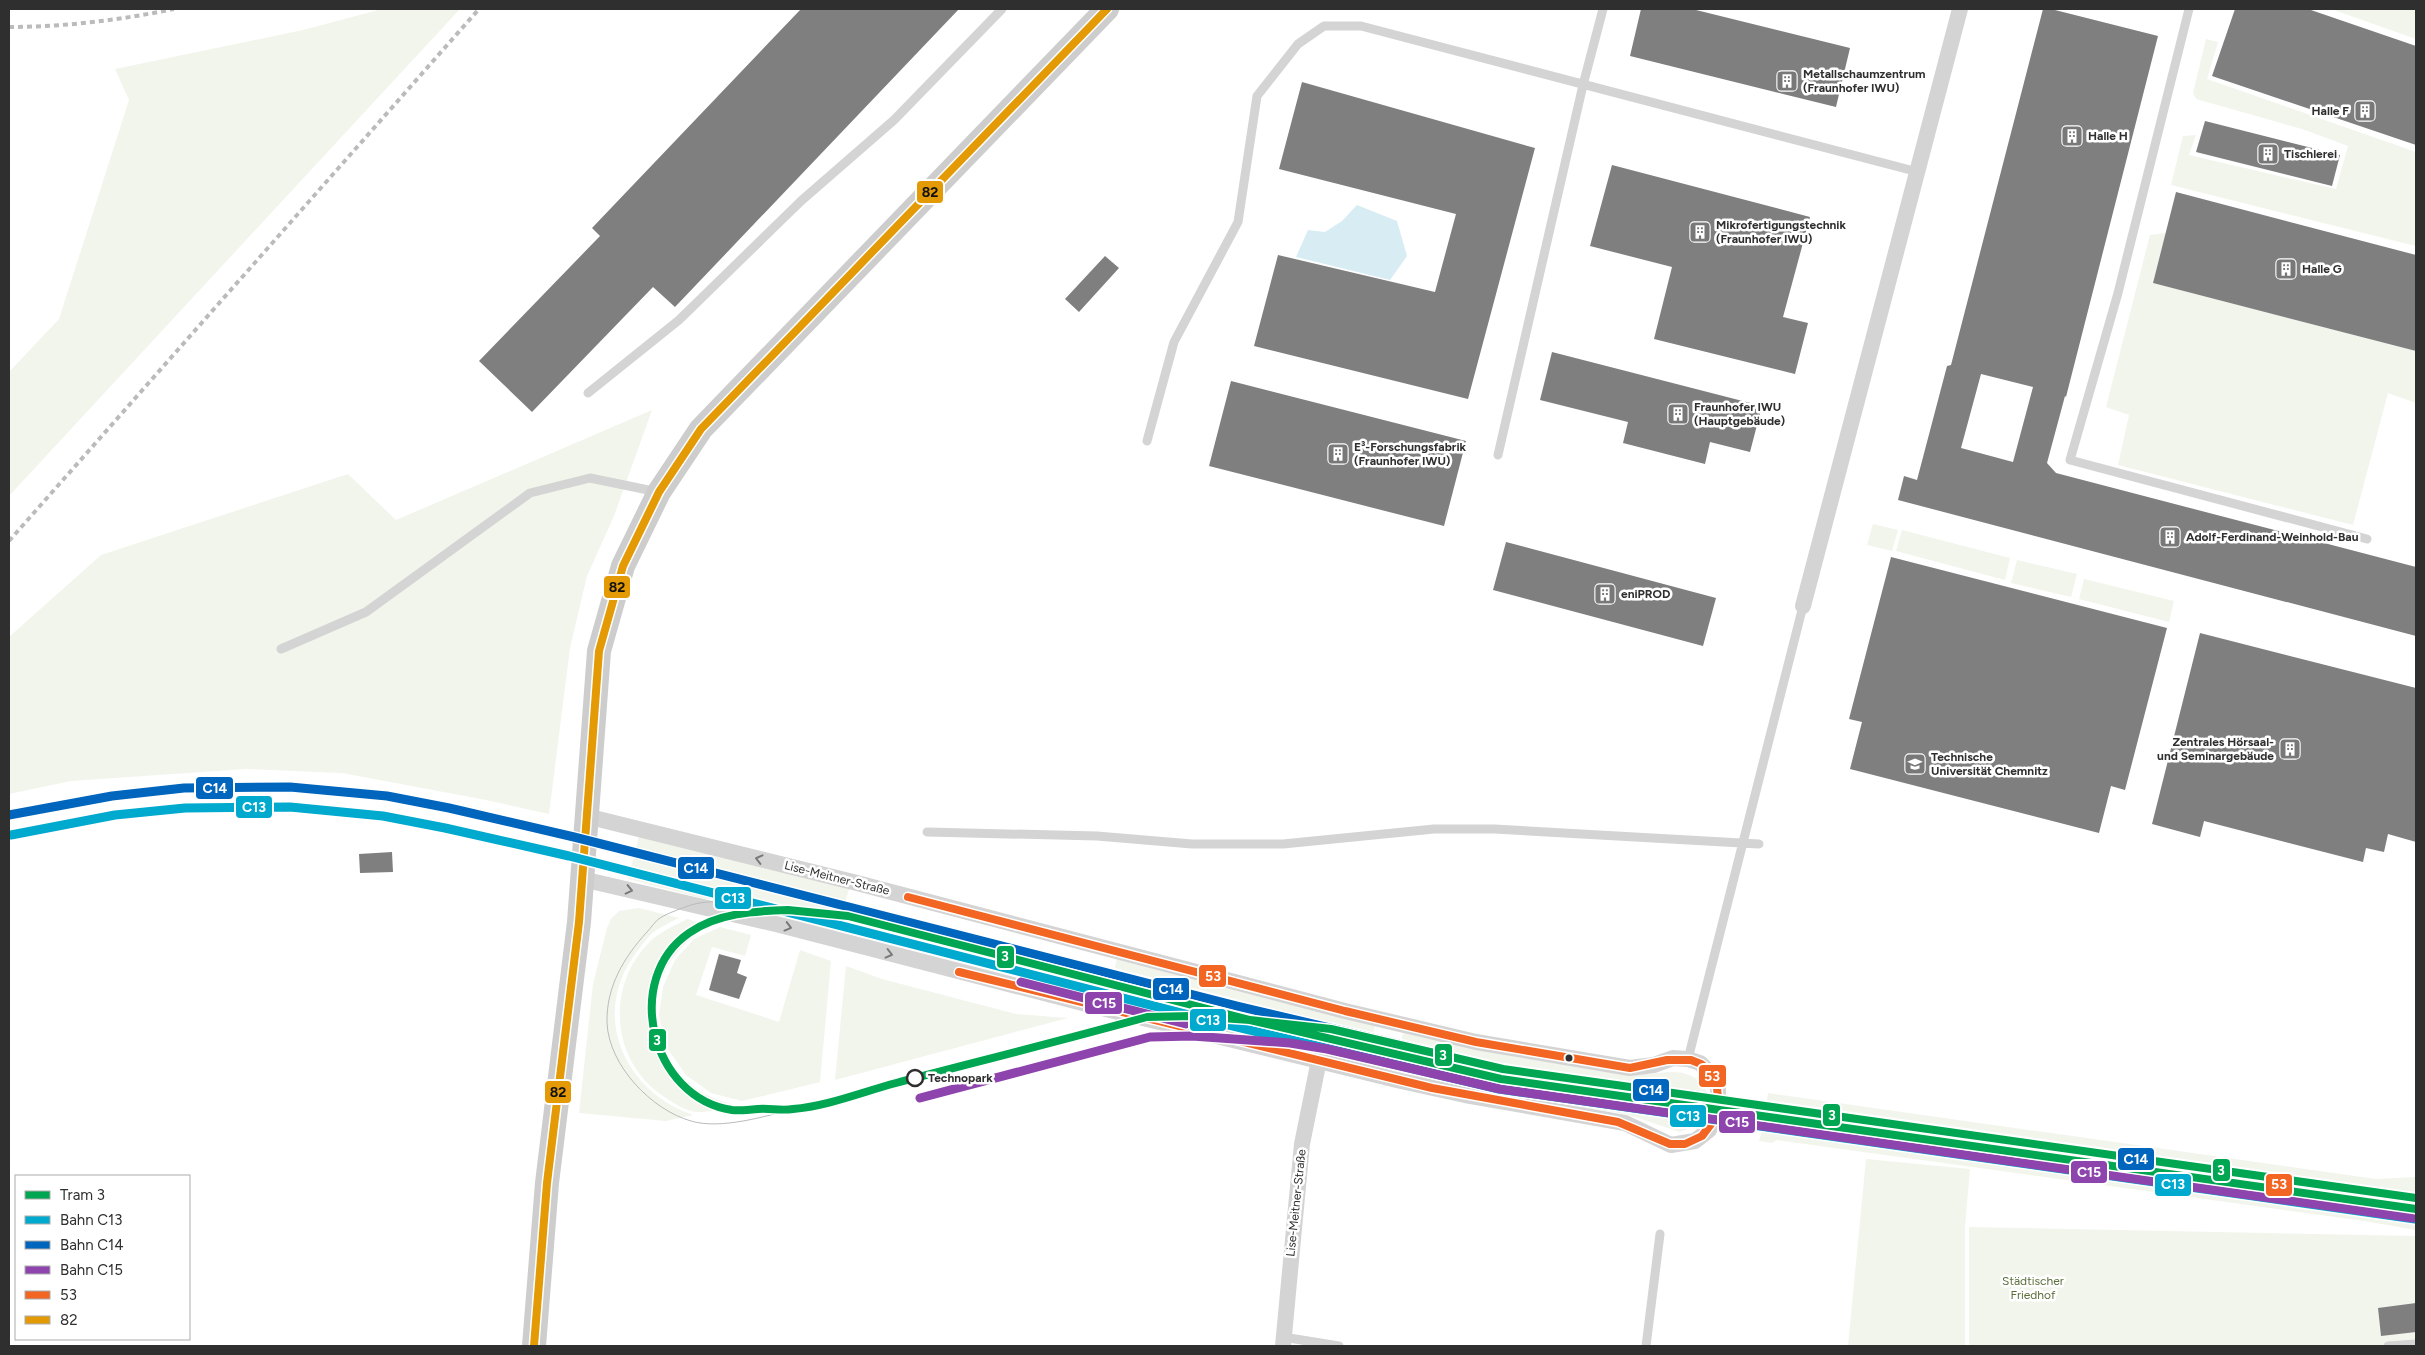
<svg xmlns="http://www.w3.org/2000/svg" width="2425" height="1355" viewBox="0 0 2425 1355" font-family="Figtree,sans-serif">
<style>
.green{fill:#f2f5ec}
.water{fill:#d8edf3}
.building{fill:#7f7f7f;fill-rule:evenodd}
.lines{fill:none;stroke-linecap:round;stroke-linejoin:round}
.lane{stroke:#d4d4d4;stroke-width:9}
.street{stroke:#d4d4d4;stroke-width:16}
.secondary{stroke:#cdcdcd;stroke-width:24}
.tram{stroke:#bbb;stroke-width:1}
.rail{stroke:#bbb;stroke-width:4;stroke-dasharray:5 4;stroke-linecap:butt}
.bus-1-casing{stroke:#fff;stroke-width:11}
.bus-2-casing{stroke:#fff;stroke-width:11}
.bus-1{stroke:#f26522;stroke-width:8}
.bus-2{stroke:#e39a05;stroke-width:8}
.rail-1-casing{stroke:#fff;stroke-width:12}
.rail-2-casing{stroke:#fff;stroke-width:12}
.rail-3-casing{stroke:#fff;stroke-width:12}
.rail-1{stroke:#00a9ce;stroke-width:9}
.rail-2{stroke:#0065bd;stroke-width:9}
.rail-3{stroke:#8e44ad;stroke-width:9}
.tram-1-casing{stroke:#fff;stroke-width:11}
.tram-1{stroke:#00a651;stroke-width:8}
.oneway{stroke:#797979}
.bus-dot{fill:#2f2f2f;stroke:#fff;stroke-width:2}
.stop-dot{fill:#fff;stroke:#2f2f2f;stroke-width:2.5}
.labels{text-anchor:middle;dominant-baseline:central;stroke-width:5;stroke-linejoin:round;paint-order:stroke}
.poi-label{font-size:12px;font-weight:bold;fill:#2f2f2f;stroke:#fff;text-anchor:start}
.street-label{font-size:12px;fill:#2f2f2f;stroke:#fff}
.stop-label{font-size:12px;font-weight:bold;fill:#2f2f2f;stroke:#fff;text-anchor:start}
.park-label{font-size:12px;fill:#5a6e39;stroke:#fff}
.line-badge{stroke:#fff;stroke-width:2}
.badge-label{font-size:14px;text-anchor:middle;font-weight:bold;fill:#fff}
.pale-badge-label{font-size:14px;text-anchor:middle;font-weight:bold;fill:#111}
</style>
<rect width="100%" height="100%" fill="#fff"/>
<path class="green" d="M382 9H460L9 496V372L59 319 129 100 115 69 303 30Z
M2331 9H2416V39Z
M2206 39 2218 42 2207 79 2416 152V246L2171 185 2183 136 2196 135 2189 155 2336 189 2348 146 2302 129 2196 99 2193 93Z
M2166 233 2153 283 2416 351V403L2388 393 2353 525 2118 465 2129 415 2106 407 2150 235Z
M652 410 614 516 587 576 570 648 549 814 486 800 342 773 246 769 71 781 9 794V637L101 555 348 474 396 520Z
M1873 524 1898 530 1892 551 1867 545Z
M1902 530 2010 558 2005 580 1896 551Z
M2017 560 2077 574 2071 597 2011 583Z
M2084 579 2174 601 2169 622 2079 599Z
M639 836 849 889 837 932 711 898 705 899 628 879Z
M858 906 1100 967 1096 984 854 922Z
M639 908 679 918C671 922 662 926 655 931 646 938 640 948 633 957 591 1019 626 1092 693 1115L666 1121 579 1113 593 984 607 928 611 919 619 911Z
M687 919 710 926C650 957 637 1033 687 1081 700 1094 717 1100 734 1105 724 1107 712 1112 701 1112 688 1113 673 1103 663 1096 609 1060 605 981 654 938 664 930 676 925 687 919Z
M720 927 751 935 745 956 712 947 696 995 779 1022 800 950 831 961 820 1082 742 1101 711 1093 686 1075 665 1045 659 1015 663 987 675 960 694 939Z
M1117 957 1173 974 1375 1026 1373 1034 1115 968Z
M846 966 882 979 1016 1014 1068 1018 835 1080Z
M1109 991 1179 1009 1158 1012 1107 1000Z
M1212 1025 1252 1028 1382 1061 1380 1068Z
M1403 1033C1456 1046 1509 1056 1563 1064 1586 1068 1611 1073 1634 1074 1664 1076 1681 1063 1705 1086 1708 1110 1704 1125 1680 1132L1626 1114 1513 1097 1409 1076 1410 1067 1396 1063Z
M1768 1093 2376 1179 2416 1177V1192L1767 1100Z
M1764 1125 2416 1215V1230L2364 1221 1777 1140 1772 1143 1759 1141Z
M1866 1159 1970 1169 1965 1227V1346H1848Z
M1969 1227 2416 1236V1346H1969Z"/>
<path class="water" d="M1357 205 1397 221 1407 256 1390 280 1296 257 1308 230 1325 232 1342 221Z"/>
<path class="building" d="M801 9H959L675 307 653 287 532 412 479 361 600 236 592 228Z
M1641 9H1692L1850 48 1836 107 1630 56Z
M2043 9H2051L2158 36 2066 397 2065 396 2047 463 2056 473 2416 567V636L1898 500 1904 476 1917 480 1947 366 1951 365ZM1981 374 2033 387 2013 462 1961 448Z
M2235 9H2308L2416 46V145L2212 76Z
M1302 82 1535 148 1468 399 1254 346 1278 255 1435 292 1456 214 1279 169Z
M2205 121 2340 155 2332 186 2196 152Z
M1612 165 1810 217 1783 317 1808 323 1795 374 1654 339 1672 267 1590 246Z
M2176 192 2416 255V351L2153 283Z
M1105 256 1119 268 1079 312 1065 299Z
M1552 352 1762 406 1750 452 1710 442 1705 464 1623 443 1628 422 1540 400Z
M1231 381 1466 441 1444 526 1209 466Z
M1506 542 1716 598 1703 646 1493 590Z
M1891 557 2167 628 2125 790 2111 786 2099 833 1850 769 1862 722 1849 719Z
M2200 633 2416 688V842L2388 834 2384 852 2366 848 2363 862 2204 821 2200 837 2152 824Z
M392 852 393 872 360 873 359 854Z
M719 954 741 960 737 973 747 977 739 999 709 990Z
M2416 1303V1332L2381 1336 2378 1308Z"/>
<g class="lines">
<path class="lane" d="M2189 9 2118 293 2070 460 2367 539
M588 393 679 320 801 201 894 120 1002 9
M1147 441 1174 342 1238 222 1257 96 1298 44 1324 26H1361L1918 172
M1498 455 1583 85 1603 9
M281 649 366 612 530 493 590 478 658 492
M927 832 1097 836 1192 844H1283L1434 829H1494L1759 844
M1688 1059 1803 606
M1719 1105 2416 1204
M1283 1337 1339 1346
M1646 1346 1660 1234
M2388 1346 2416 1344"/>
<path class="street" d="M1803 606 1960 9
M582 879 776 924 1098 1007 1401 1081 1465 1095 1625 1123 1671 1145 1695 1141 1709 1130 1718 1111V1089L1714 1077 1700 1063 1688 1059 1673 1058 1654 1065 1630 1068 1476 1042 1345 1011 857 883 586 816
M1283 1346 1302 1144 1319 1060"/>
<path class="secondary" d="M534 1346 547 1183 579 922 599 651 623 566 659 492 701 429 1107 9"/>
<path class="tram" d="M795 1109C765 1116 721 1130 691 1121 652 1110 609 1066 607 1023 606 987 624 957 647 932 651 928 655 921 660 918 668 913 682 908 691 905 720 896 773 907 804 910"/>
<path class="rail" d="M9 27C64 27 120 20 174 9
M9 541 479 9"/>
<g class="bus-1-casing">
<path id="bus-1" d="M908 897 1345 1011 1476 1042 1630 1068 1667 1060H1691L1701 1064 1710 1071 1717 1088 1719 1107 1714 1120 1702 1136 1685 1144H1670L1618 1122 1432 1088 959 972
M1719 1105 2416 1204"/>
</g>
<g class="bus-2-casing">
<path id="bus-2" d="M534 1346 547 1183 579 922 599 651 623 566 659 492 701 429 1107 9"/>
</g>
<use href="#bus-1" class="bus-1"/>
<use href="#bus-2" class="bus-2"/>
<g class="rail-1-casing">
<path id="rail-1" d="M11 835 115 815 185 808 290 807 383 816 445 828 569 856 1232 1026 1499 1089 2415 1219"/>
</g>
<g class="rail-2-casing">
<path id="rail-2" d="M9 815 112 796 184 788 290 787 387 796 449 808 574 837 1237 1006 1503 1069 2416 1199"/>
</g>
<g class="rail-3-casing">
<path id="rail-3" d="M1021 982 1186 1024
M920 1098 1150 1037 1192 1036 1290 1043 1327 1049 1500 1089 2413 1218"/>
</g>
<use href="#rail-1" class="rail-1"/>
<use href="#rail-2" class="rail-2"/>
<use href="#rail-3" class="rail-3"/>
<g class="tram-1-casing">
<path id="tram-1" d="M788 910 848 916 1250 1020 1192 1016 1147 1017C1064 1040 980 1061 896 1083 862 1092 828 1106 793 1109 781 1111 770 1108 758 1109 749 1110 740 1111 732 1110 651 1098 622 979 689 933 717 913 755 911 788 910Z
M1250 1020 1331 1029 1503 1069 2416 1198
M1250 1020 1501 1079 2416 1209"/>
</g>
<use href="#tram-1" class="tram-1"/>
</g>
<defs><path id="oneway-chevron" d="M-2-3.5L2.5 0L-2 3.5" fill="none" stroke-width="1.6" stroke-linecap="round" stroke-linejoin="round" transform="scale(1.25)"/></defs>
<g class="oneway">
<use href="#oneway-chevron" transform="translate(759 859) rotate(-166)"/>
<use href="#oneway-chevron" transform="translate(629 890) rotate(13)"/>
<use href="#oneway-chevron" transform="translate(788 927) rotate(15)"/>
<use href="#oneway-chevron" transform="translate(889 954) rotate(14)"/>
</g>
<defs>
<g id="building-square" transform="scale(1.125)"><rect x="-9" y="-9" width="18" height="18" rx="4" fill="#787878" stroke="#fff"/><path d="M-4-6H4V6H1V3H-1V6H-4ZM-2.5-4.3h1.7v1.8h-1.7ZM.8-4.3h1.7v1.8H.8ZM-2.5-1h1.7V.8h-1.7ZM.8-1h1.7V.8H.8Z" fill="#fff"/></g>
<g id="university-square" transform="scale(1.125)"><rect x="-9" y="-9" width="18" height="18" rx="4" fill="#787878" stroke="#fff"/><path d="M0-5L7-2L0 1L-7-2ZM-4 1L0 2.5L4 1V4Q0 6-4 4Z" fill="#fff"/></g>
</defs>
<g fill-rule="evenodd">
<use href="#building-square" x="1787" y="81"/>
<use href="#building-square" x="2365" y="111"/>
<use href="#building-square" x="2072" y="136"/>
<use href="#building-square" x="2268" y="154"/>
<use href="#building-square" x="1700" y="232"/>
<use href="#building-square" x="2286" y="269"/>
<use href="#building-square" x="1678" y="414"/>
<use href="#building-square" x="1338" y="454"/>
<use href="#building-square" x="2170" y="537"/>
<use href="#building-square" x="1605" y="594"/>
<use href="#building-square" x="2290" y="749"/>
<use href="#university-square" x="1915" y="764"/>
</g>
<circle class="bus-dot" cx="1569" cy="1058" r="4.5"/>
<circle class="stop-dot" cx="915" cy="1078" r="8"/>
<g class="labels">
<g class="poi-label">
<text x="1803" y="74">Metallschaumzentrum<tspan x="1803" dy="14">(Fraunhofer IWU)</tspan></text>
<text x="2349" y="111" text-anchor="end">Halle F</text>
<text x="2088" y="136">Halle H</text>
<text x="2284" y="154">Tischlerei</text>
<text x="1716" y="225">Mikrofertigungstechnik<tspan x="1716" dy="14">(Fraunhofer IWU)</tspan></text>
<text x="2302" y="269">Halle G</text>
<text x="1694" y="407">Fraunhofer IWU<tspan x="1694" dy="14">(Hauptgebäude)</tspan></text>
<text x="1354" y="447">E³-Forschungsfabrik<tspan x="1354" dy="14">(Fraunhofer IWU)</tspan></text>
<text x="2186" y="537">Adolf-Ferdinand-Weinhold-Bau</text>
<text x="1621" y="594">eniPROD</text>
<text x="2274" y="742" text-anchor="end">Zentrales Hörsaal-<tspan x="2274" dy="14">und Seminargebäude</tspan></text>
<text x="1931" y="757">Technische<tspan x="1931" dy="14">Universität Chemnitz</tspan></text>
</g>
<g class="street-label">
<text transform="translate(837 878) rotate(14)">Lise-Meitner-Straße</text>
<text transform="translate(1296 1203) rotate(-84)">Lise-Meitner-Straße</text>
</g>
<g class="stop-label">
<text x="928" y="1078">Technopark</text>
</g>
<g class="park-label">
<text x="2033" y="1281">Städtischer<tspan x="2033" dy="14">Friedhof</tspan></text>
</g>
</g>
<g class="line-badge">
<rect x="916" y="180" width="28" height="24" rx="5" fill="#e39a05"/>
<rect x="603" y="575" width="28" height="24" rx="5" fill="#e39a05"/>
<rect x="195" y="776" width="39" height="24" rx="5" fill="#0065bd"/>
<rect x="235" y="795" width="38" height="24" rx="5" fill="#00a9ce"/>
<rect x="677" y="856" width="38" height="24" rx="5" fill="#0065bd"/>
<rect x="714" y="886" width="38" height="24" rx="5" fill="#00a9ce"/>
<rect x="996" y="945" width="19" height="24" rx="5" fill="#00a651"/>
<rect x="1198" y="964" width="29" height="24" rx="5" fill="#f26522"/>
<rect x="1152" y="977" width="38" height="24" rx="5" fill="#0065bd"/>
<rect x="1084" y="991" width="39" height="24" rx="5" fill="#8e44ad"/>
<rect x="1189" y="1008" width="38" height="24" rx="5" fill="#00a9ce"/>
<rect x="648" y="1028" width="19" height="24" rx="5" fill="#00a651"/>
<rect x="1434" y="1043" width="19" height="24" rx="5" fill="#00a651"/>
<rect x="1698" y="1064" width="29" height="24" rx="5" fill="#f26522"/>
<rect x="1632" y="1078" width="38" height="24" rx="5" fill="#0065bd"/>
<rect x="544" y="1080" width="28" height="24" rx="5" fill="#e39a05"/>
<rect x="1822" y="1103" width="19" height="24" rx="5" fill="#00a651"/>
<rect x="1669" y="1104" width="38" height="24" rx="5" fill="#00a9ce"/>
<rect x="1718" y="1110" width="38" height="24" rx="5" fill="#8e44ad"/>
<rect x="2117" y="1147" width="38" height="24" rx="5" fill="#0065bd"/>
<rect x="2212" y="1158" width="19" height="24" rx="5" fill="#00a651"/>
<rect x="2070" y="1160" width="38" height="24" rx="5" fill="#8e44ad"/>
<rect x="2265" y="1173" width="28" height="24" rx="5" fill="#f26522"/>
<rect x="2154" y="1173" width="38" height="24" rx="5" fill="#00a9ce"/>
</g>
<g class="badge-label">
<text x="215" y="793">C14</text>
<text x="254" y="812">C13</text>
<text x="696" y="873">C14</text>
<text x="733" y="903">C13</text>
<text x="1005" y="961">3</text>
<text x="1213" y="981">53</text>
<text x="1171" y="994">C14</text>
<text x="1104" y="1008">C15</text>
<text x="1208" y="1025">C13</text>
<text x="657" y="1045">3</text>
<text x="1443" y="1060">3</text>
<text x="1712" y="1081">53</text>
<text x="1651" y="1095">C14</text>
<text x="1832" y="1120">3</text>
<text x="1688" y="1121">C13</text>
<text x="1737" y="1127">C15</text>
<text x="2136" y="1164">C14</text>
<text x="2221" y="1175">3</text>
<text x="2089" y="1177">C15</text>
<text x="2279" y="1189">53</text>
<text x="2173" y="1189">C13</text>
</g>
<g class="pale-badge-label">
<text x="930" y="197">82</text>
<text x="617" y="592">82</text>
<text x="558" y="1097">82</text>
</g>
<rect width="2425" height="1355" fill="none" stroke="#2f2f2f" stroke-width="20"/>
<rect x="15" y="1175" width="175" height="165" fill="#ffffff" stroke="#acacac"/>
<rect x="25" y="1191" width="25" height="8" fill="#00a651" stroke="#acacac"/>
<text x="60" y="1200" font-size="15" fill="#2f2f2f">Tram 3</text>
<rect x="25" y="1216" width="25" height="8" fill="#00a9ce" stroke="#acacac"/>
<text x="60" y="1225" font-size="15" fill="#2f2f2f">Bahn C13</text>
<rect x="25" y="1241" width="25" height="8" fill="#0065bd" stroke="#acacac"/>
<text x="60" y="1250" font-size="15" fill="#2f2f2f">Bahn C14</text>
<rect x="25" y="1266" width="25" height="8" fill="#8e44ad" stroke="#acacac"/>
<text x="60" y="1275" font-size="15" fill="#2f2f2f">Bahn C15</text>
<rect x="25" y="1291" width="25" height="8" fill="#f26522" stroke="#acacac"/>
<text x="60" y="1300" font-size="15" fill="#2f2f2f">53</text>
<rect x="25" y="1316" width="25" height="8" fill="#e39a05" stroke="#acacac"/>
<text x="60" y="1325" font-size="15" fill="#2f2f2f">82</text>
</svg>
